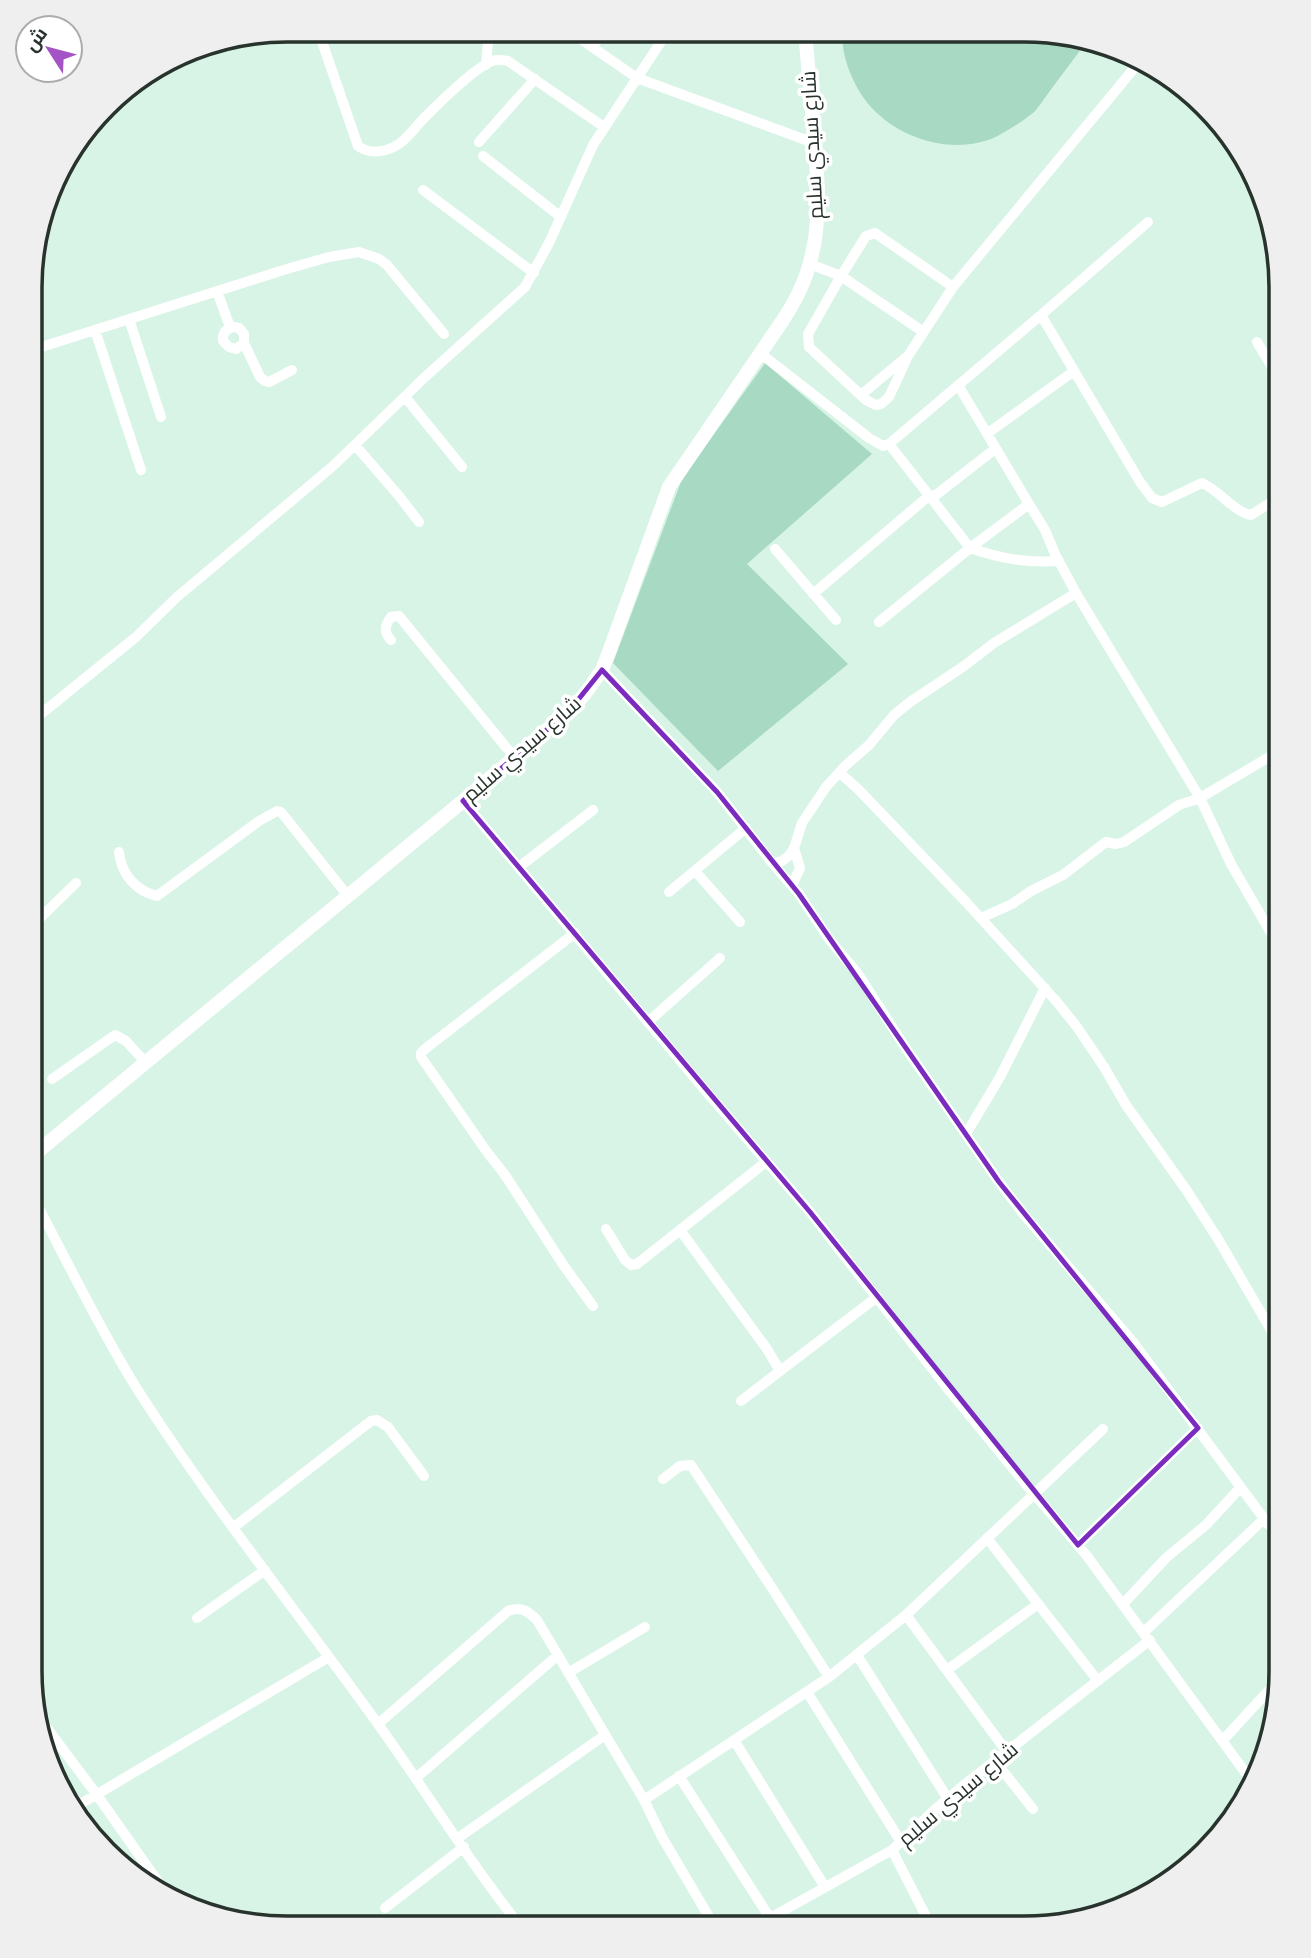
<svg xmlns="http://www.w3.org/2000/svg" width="1311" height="1958" viewBox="0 0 1311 1958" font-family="'Roboto Serif',Cairo,serif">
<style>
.green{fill:#a8d9c2}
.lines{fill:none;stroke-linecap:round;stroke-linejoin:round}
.minor{stroke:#fff;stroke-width:10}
.secondary{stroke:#fff;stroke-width:14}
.marked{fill:none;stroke:#7b2cbf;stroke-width:5;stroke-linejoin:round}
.labels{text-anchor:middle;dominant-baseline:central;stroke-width:7;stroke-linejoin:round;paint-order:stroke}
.street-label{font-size:21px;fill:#28332d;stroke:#fff}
.rim{fill:none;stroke:#28332d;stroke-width:3.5}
</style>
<rect width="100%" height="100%" fill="#d8f4e6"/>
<path class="green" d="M842 31 1058 32 1088 40C1076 56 1064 72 1052 88 1046 96 1040 106 1033 113 1023 121 1012 128 1001 134 963 156 908 143 877 113 856 94 841 59 842 31Z
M765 363 872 454 747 564 848 664 718 771 613 663 682 479Z"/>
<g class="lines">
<path class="minor" d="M318 30 358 146C371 155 386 152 399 144 409 137 417 125 425 117 441 101 473 69 492 61 497 59 503 60 508 61L604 127
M569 31 637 78 814 143
M593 47 599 37V31
M486 65 489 30
M479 142 535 79
M483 156 561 217
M423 190 534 273
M810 264 841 276 922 331
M953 287 875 233 866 236 841 276 808 334 809 347 866 400 876 405 881 404 889 397 908 356 953 287 1141 60
M217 291 230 327
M1041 315 1140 482 1152 498 1162 502 1202 483C1219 490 1234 512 1251 515L1281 496
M129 319 161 417
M95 330 141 470
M1257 342 1281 382
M244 343 236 349 229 347 223 341C222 333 226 328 234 327L239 328 244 334V343L260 377 265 381 269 382 292 370
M32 350 290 268 329 257 359 252 379 259 387 265 444 334
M760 353 869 438 883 446 889 444 1041 315 1148 222
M861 395 905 358
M405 397 462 467
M988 433 1074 371
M889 444 970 548 1029 504 958 385
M355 445 399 496 419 522
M932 498 995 449
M775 549 836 620
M813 594 930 495
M879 622 970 548C1002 559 1026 563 1059 561
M391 640C383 632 385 625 391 617L399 616 514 757
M602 670 717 792 773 864 799 894 829 939 858 974 907 1050 999 1182 1025 1216 1133 1342 1268 1524 1281 1534
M31 722 136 637 177 597 333 466 425 377 525 287 549 243 593 145 668 31
M840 773 858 789 966 902 1057 1002 1077 1027 1104 1067 1126 1105 1187 1191 1218 1239 1281 1347
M463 801 704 1089 810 1212 944 1384 1024 1482 1087 1556 1253 1783
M31 810 35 807
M119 852C121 874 136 891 157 896L259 821 277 811 281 812 348 896
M773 864 782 861 789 856 794 848 802 823 826 787 845 766 869 745 894 715 910 702 964 666 994 643 1076 593
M519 867 593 810
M695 871 740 922
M792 886 800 868 794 848
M669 892 746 828
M981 918 1012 904 1031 891 1063 875 1106 842 1116 844 1124 842 1179 805 1200 798 1076 593 1055 554 1045 530 1029 504
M31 927 76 883
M575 933 425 1049 421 1053V1057L487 1152 505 1175 564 1266 593 1306
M1281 950 1231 864 1200 798 1281 750
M648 1022 720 958
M52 1079 115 1035 126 1041 146 1063
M966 1134 1000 1077 1045 988
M31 1193C65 1257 96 1322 134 1384 208 1501 297 1611 378 1724 426 1791 469 1862 521 1927
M606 1229 625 1260 631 1265 637 1264 766 1162
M680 1230 767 1349 780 1371 741 1401
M780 1371 877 1297
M663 1479 680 1466 691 1465 772 1588 829 1677
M234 1527 371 1421 377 1420 388 1427 424 1476
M987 1538 1098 1681
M1078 1545 1198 1428
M1123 1604 1167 1557 1206 1525 1240 1488
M906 1615 1007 1752
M197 1618 265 1570
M1144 1632 1264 1519
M857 1655 948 1799
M947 1670 1038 1604
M568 1673 645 1627
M807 1692 901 1842
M41 1720 97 1795 168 1896
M378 1724 508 1611C521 1606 528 1611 537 1620L644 1800
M734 1740 825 1887
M1223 1740 1281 1677
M995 1761 1033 1809
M679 1776 770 1918
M416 1778 558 1655
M72 1809 329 1657
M458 1838 605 1735
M892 1850 932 1928
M385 1908 464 1847
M715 1927 662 1837 644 1800 829 1677 906 1615 1103 1429
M754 1927 892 1850 932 1812 964 1785 1150 1640"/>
<path class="secondary" d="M31 1157 463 801 569 711 584 695 602 670 609 652 669 487 783 320C794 303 805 283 810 262 822 221 817 175 814 133 811 99 808 65 805 31"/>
</g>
<path class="marked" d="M602 670 717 792 799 894 999 1182 1198 1428 1078 1545 810 1212 463 801 569 711Z"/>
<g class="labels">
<g class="street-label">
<text transform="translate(812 145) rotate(-93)">شارع سيدي سليم</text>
<text transform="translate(522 749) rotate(-41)">شارع سيدي سليم</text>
<text transform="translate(958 1794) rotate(-40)">شارع سيدي سليم</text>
</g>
</g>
<path d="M0 0H1311V1958H0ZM287 42H1024A245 245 0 0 1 1269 287V1671A245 245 0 0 1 1024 1916H287A245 245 0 0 1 42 1671V287A245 245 0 0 1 287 42Z" fill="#eeefee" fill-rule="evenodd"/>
<path class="rim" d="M287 42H1024A245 245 0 0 1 1269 287V1671A245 245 0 0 1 1024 1916H287A245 245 0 0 1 42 1671V287A245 245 0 0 1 287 42Z"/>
<g transform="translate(49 49) rotate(306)"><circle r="33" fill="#ffffff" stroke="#a9adab" stroke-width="2"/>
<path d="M0-5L12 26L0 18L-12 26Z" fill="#a454c5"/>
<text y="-10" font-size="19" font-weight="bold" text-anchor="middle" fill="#28332d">ش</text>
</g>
</svg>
